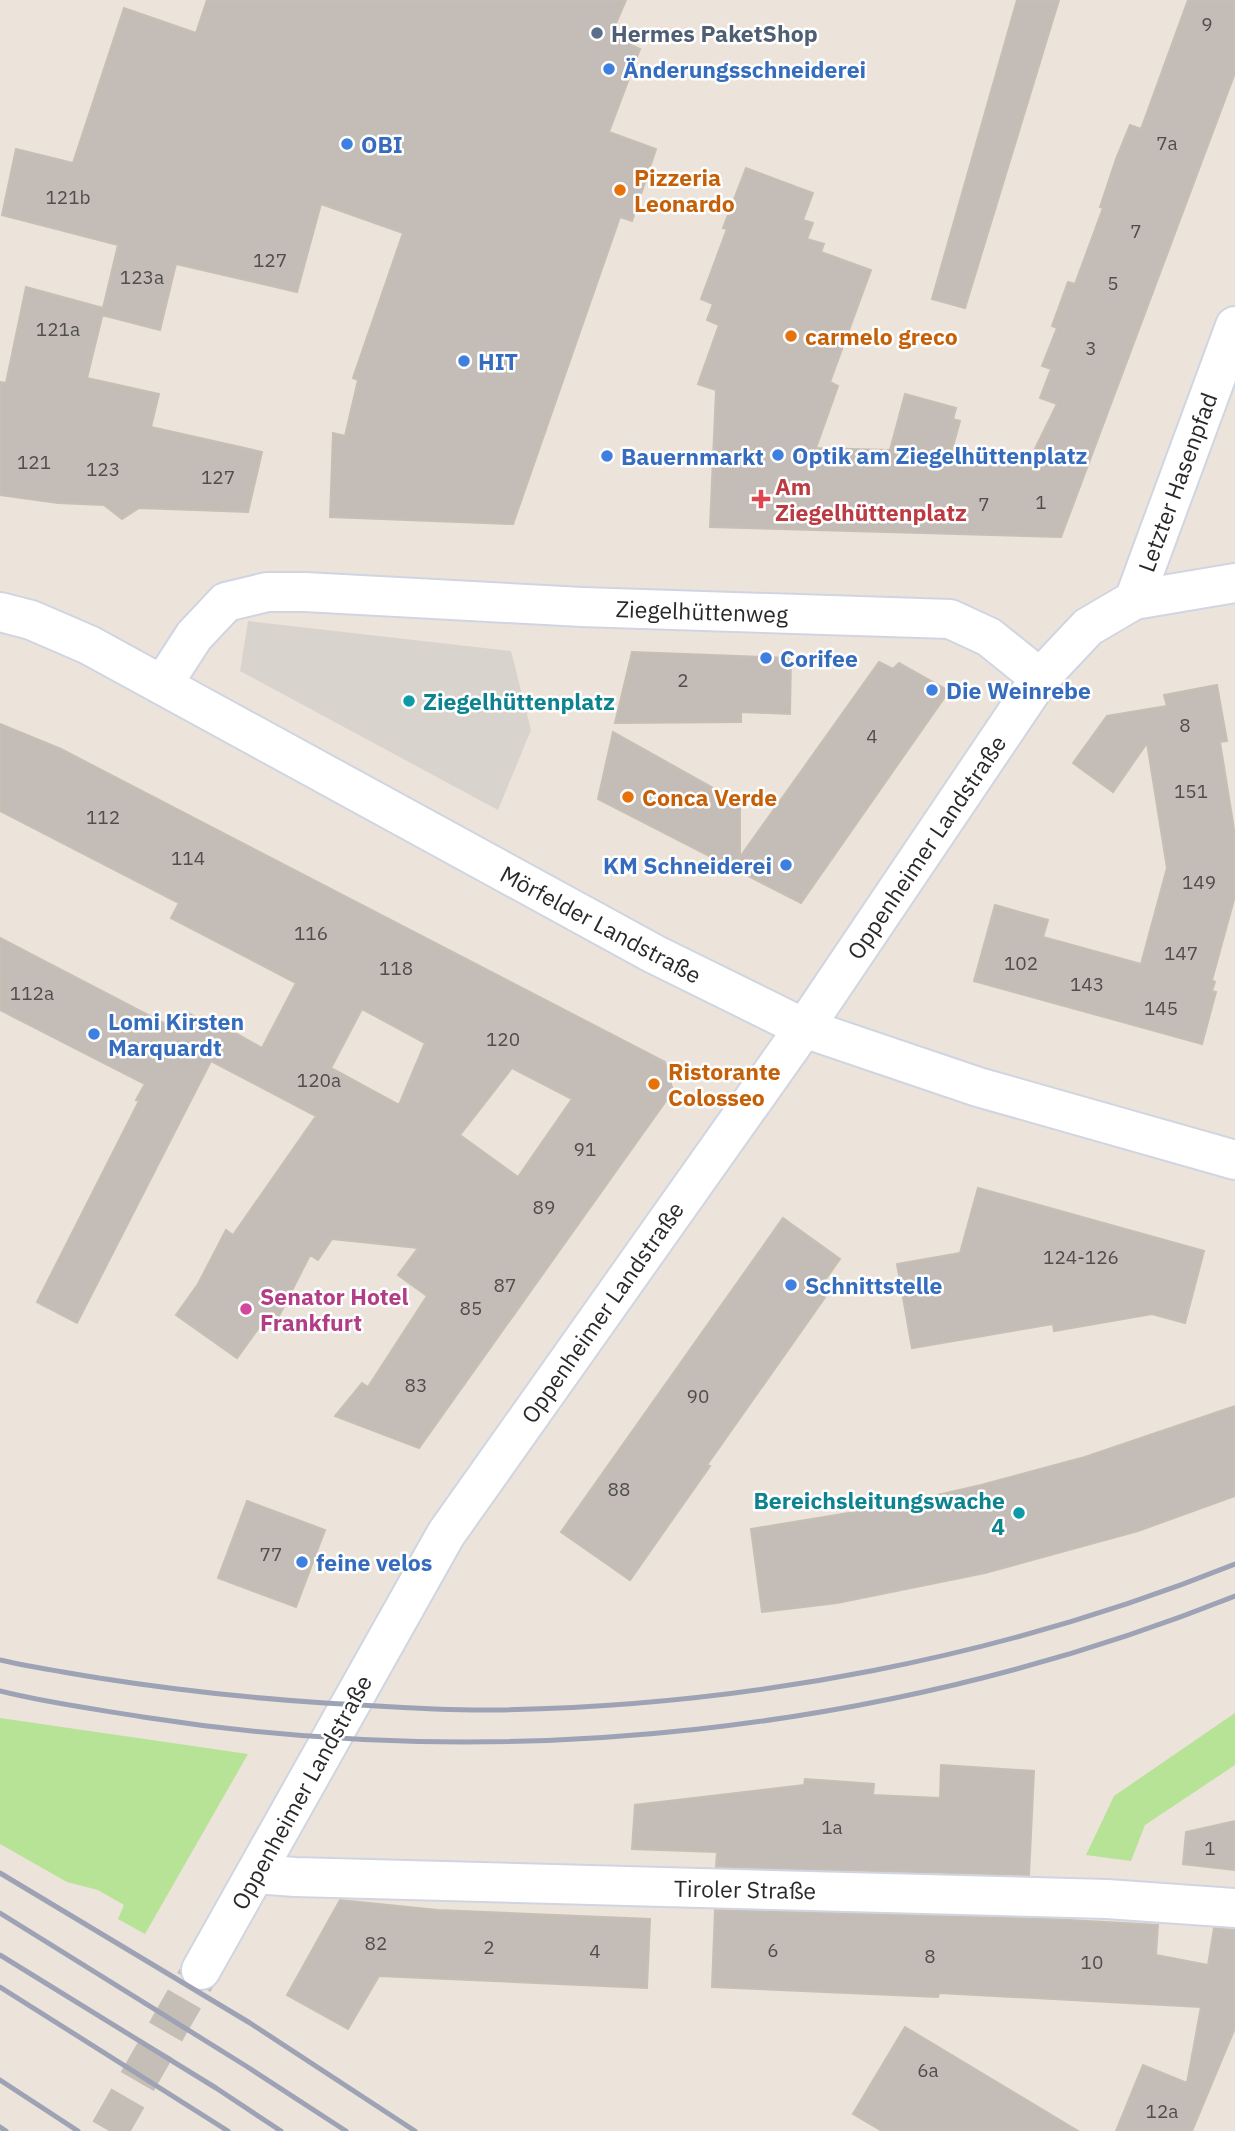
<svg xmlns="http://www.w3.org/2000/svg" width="1235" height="2131" viewBox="0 0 1235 2131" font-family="'IBM Plex Sans',sans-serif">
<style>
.green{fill:#b7e396}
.plaza{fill:#d8d3cd}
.building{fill:#c4bdb7;stroke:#c7bfb4;stroke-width:2;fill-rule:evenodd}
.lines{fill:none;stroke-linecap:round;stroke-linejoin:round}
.street-tunnel{stroke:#c5beb7;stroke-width:38;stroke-dasharray:38 19;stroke-linecap:butt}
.street-casing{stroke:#d0d5e2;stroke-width:42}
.secondary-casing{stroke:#d0d5e2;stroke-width:42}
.street{stroke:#fff;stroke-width:38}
.secondary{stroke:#fff;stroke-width:38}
.rail{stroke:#9da3b4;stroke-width:5}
.service-dot{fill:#5c6f8a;stroke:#fff;stroke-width:2.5}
.shop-dot{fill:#3f7fe0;stroke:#fff;stroke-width:2.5}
.food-dot{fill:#e8710a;stroke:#fff;stroke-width:2.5}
.health-dot{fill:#e0444e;stroke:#fff;stroke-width:2.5}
.culture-dot{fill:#0f9aa8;stroke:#fff;stroke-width:2.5}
.hotel-dot{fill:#d1479c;stroke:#fff;stroke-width:2.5}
.labels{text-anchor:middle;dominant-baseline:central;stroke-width:5;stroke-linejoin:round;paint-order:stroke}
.number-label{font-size:19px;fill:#504e4c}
.service-label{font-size:23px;font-weight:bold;fill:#4e5e75;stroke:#fff;text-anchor:start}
.shop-label{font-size:23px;font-weight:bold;fill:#366cbe;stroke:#fff;text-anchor:start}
.food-label{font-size:23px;font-weight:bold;fill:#c56008;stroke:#fff;text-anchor:start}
.street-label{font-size:23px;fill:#292929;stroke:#fff}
.health-label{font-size:23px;font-weight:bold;fill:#be3a42;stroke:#fff;text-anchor:start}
.culture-label{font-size:23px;font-weight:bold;fill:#0d838f;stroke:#fff;text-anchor:start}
.hotel-label{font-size:23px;font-weight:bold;fill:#b23c85;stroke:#fff;text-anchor:start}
</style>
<rect width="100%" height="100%" fill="#ece3db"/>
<path class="green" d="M1235 1713V1765L1145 1825 1131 1861 1086 1855 1114 1796Z
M0 1718 248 1754 145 1934 118 1919 124 1905 98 1890 67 1882 0 1844Z"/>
<path class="plaza" d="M248 621 511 651 531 730 498 810 240 671Z"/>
<path class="building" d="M207 0H626L611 35 640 49 609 132 656 149 632 221 620 217 513 524 330 517 333 433 345 436 358 380 353 378 403 233 321 204 297 292 176 264 160 330 102 315 103 313 87 378 159 394 151 427 262 452 248 512 139 508 122 519 104 505 58 503 0 495V382L6 383 26 287 103 308 118 245 2 215 16 149 73 163 124 8 196 33Z
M1017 0H1059L965 308 932 299Z
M1188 0H1235V73L1061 537 710 527 716 390 698 384 719 325 707 320 713 304 701 299 727 229 723 228 746 168 813 193 803 220 813 223 807 239 824 244 821 252 871 270 830 382 838 386 816 448 890 450 905 394 956 408 953 419 960 421 950 457 1028 463 1057 404 1040 398 1051 369 1042 366 1057 328 1052 326 1068 282 1075 284 1103 208 1100 207 1116 159 1130 125 1141 129Z
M632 652 791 658 790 714 741 712V722L615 723Z
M879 662 893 669 899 663 949 691 801 903 598 799 613 732 740 803V857Z
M1217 685 1227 741 1220 742 1235 835V896L1212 980 1215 982 1212 991 1216 992 1202 1044 974 981 995 905 1048 920 1043 937 1141 964 1167 868 1147 743 1113 792 1073 763 1107 716 1167 706 1164 695Z
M0 724 61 749 665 1062 673 1091 419 1448 335 1416 362 1383 368 1387 427 1296 398 1275 418 1248 332 1239 318 1260 310 1255 279 1316 271 1311 237 1358 176 1315 198 1284 226 1230 233 1235 316 1116 211 1061 77 1323 37 1302 139 1101 136 1100 145 1084 0 1010V938L179 1031 188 1013 221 1029 223 1026 262 1048 296 983 171 918 179 903 0 811ZM362 1009 425 1043 399 1105 331 1068ZM512 1068 572 1099 518 1177 460 1135Z
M978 1188 1204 1251 1185 1323 1152 1314 1054 1331 1053 1324 912 1348 897 1264 960 1253Z
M783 1218 840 1259 818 1290 826 1296 707 1465 710 1466 630 1580 561 1532Z
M1235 1406V1496L1138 1531 985 1573 837 1603 762 1612 751 1529 885 1507 981 1485 1085 1457Z
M247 1501 325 1530 296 1607 218 1578Z
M941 1765 1034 1771 1029 1875 716 1867 717 1852 632 1849 635 1805 804 1785 805 1779 874 1784 873 1795 940 1798Z
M1235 1821V1870L1183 1864 1186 1832Z
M340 1900 437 1910 650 1919 647 1988 379 1976 348 2029 287 1995Z
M715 1910 1052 1919 1158 1925 1156 1955 1208 1965 1214 1928 1235 1930V2028L1192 2131H1116L1143 2065 1187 2083 1201 2007 939 1993 938 1997 712 1987Z
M905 2027 1078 2131H882L853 2114Z"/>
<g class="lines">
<path class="street-tunnel" d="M109 2131 201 1970"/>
<g class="street-casing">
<path id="street" d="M1134 600 1235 326
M163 684 194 636 226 602 267 592H305L582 607 950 619 989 637 1040 678
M255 1874 295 1877 1107 1899 1235 1908
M201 1970 446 1534 811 1018 1040 678 1088 627 1134 600 1235 583"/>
</g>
<g class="secondary-casing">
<path id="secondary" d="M0 612 31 620 89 645 654 954 804 1028 978 1087 1235 1160"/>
</g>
<use href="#street" class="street"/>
<use href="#secondary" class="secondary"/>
<path class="rail" d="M0 1660C33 1668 66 1672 99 1678 175 1690 249 1698 325 1703 382 1706 439 1711 496 1710 748 1706 1001 1658 1235 1564
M0 1691C47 1703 95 1709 143 1717 507 1774 892 1733 1235 1596
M0 1873 250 2023 415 2131
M0 1913 246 2066 346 2131
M0 1955 216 2088 281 2131
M0 1987 228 2131
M0 2080 78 2131
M0 2127 6 2131"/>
</g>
<circle class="service-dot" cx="597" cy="33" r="7"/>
<g class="shop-dot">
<circle cx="609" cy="69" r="7"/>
<circle cx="347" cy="144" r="7"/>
<circle cx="464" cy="361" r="7"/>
<circle cx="778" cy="455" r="7"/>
<circle cx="607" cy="456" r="7"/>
<circle cx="766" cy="658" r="7"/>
<circle cx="932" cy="690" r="7"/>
<circle cx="786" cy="865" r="7"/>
<circle cx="94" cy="1034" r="7"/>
<circle cx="791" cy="1285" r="7"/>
<circle cx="302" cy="1562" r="7"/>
</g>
<g class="food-dot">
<circle cx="620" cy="190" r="7"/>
<circle cx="791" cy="336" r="7"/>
<circle cx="628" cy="797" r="7"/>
<circle cx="654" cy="1084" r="7"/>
</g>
<path class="health-dot" d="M757.5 488.5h7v7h7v7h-7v7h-7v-7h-7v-7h7z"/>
<g class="culture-dot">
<circle cx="409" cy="701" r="7"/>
<circle cx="1019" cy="1513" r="7"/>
</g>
<circle class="hotel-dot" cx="246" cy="1309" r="7"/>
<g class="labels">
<g class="number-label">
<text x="1207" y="24">9</text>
<text x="1167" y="143">7a</text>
<text x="68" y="197">121b</text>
<text x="1136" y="231">7</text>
<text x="270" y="260">127</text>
<text x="142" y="277">123a</text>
<text x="1113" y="283">5</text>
<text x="58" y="329">121a</text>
<text x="1091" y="348">3</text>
<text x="34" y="462">121</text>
<text x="103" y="469">123</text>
<text x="218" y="477">127</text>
<text x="1041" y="502">1</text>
<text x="984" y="504">7</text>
<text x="683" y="680">2</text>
<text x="1185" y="725">8</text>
<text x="872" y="736">4</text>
<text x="1191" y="791">151</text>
<text x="103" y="817">112</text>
<text x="188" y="858">114</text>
<text x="1199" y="882">149</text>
<text x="311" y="933">116</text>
<text x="1181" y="953">147</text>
<text x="1021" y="963">102</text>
<text x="396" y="968">118</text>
<text x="1087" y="984">143</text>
<text x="32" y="993">112a</text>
<text x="1161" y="1008">145</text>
<text x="503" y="1039">120</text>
<text x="319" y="1080">120a</text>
<text x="585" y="1149">91</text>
<text x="544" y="1207">89</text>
<text x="1081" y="1257">124-126</text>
<text x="505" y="1285">87</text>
<text x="471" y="1308">85</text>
<text x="416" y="1385">83</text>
<text x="698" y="1396">90</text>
<text x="619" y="1489">88</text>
<text x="271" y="1554">77</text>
<text x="832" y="1827">1a</text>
<text x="1210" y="1848">1</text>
<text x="376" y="1943">82</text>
<text x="489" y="1947">2</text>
<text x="773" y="1950">6</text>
<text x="595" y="1951">4</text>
<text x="930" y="1956">8</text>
<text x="1092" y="1962">10</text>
<text x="928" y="2070">6a</text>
<text x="1162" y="2111">12a</text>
</g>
<g class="service-label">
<text x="611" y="33">Hermes PaketShop</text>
</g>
<g class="shop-label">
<text x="623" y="69">Änderungsschneiderei</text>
<text x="361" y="144">OBI</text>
<text x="478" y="361">HIT</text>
<text x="792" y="455">Optik am Ziegelhüttenplatz</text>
<text x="621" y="456">Bauernmarkt</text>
<text x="780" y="658">Corifee</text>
<text x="946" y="690">Die Weinrebe</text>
<text x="772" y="865" text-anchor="end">KM Schneiderei</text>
<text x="108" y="1021">Lomi Kirsten<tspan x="108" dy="26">Marquardt</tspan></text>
<text x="805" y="1285">Schnittstelle</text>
<text x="316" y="1562">feine velos</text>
</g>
<g class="food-label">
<text x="634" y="177">Pizzeria<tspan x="634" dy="26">Leonardo</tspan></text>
<text x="805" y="336">carmelo greco</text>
<text x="642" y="797">Conca Verde</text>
<text x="668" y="1071">Ristorante<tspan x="668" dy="26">Colosseo</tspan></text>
</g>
<g class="street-label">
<text transform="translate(1177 482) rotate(-70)">Letzter Hasenpfad</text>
<text transform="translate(702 611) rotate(2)">Ziegelhüttenweg</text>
<text transform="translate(926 847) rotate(-56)">Oppenheimer Landstraße</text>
<text transform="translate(601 924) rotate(28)">Mörfelder Landstraße</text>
<text transform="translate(602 1312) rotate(-55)">Oppenheimer Landstraße</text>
<text transform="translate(301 1792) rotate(-61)">Oppenheimer Landstraße</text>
<text transform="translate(745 1889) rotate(1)">Tiroler Straße</text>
</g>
<g class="health-label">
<text x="775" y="486">Am<tspan x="775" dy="26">Ziegelhüttenplatz</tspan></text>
</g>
<g class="culture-label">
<text x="423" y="701">Ziegelhüttenplatz</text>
<text x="1005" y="1500" text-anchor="end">Bereichsleitungswache<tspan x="1005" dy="26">4</tspan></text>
</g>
<g class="hotel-label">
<text x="260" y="1296">Senator Hotel<tspan x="260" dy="26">Frankfurt</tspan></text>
</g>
</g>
</svg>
